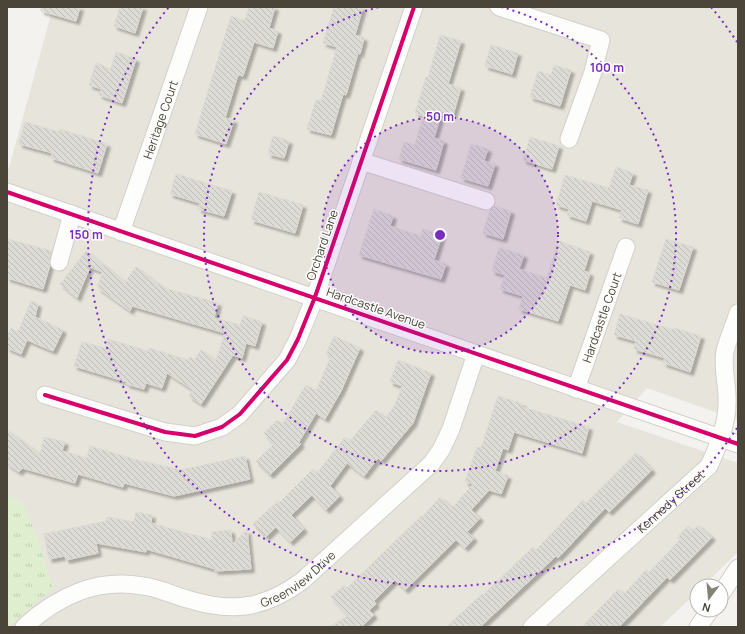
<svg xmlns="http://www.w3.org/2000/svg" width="745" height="634" viewBox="0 0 745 634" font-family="Manrope,sans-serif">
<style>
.residential{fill:#e7e4db}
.park{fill:url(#park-tufts)}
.building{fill:url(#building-back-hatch);stroke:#dcd9d3;filter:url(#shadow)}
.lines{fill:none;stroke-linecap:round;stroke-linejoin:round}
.minor-casing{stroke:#d1d0cb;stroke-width:19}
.minor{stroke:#fdfdfc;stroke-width:17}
.cycleway-casing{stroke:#fff;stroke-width:6}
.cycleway{stroke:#d6006c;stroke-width:4}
.ring{fill:none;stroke:#7b2cbf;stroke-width:2;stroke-dasharray:2 4}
.labels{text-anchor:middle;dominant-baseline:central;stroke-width:3;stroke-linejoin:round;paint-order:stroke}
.street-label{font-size:12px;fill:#4a4538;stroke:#fff}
.centre{fill:#7b2cbf;stroke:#fff;stroke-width:2}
.ring-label{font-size:12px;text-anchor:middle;font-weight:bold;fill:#7b2cbf;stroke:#fff;stroke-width:3;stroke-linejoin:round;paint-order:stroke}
</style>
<defs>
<pattern id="park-tufts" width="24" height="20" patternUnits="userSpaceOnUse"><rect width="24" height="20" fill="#deeece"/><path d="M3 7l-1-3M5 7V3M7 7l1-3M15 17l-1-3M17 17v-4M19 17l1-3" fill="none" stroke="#c0cdb2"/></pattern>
<pattern id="building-back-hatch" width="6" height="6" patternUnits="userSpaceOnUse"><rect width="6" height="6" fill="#dddbd6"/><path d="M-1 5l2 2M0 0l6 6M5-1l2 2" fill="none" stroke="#bfbdb8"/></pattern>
<filter id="shadow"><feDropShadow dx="3.5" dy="3.5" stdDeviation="1" flood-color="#0004"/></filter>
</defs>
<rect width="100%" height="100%" fill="#f3f2ee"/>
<path class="residential" d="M53 7H738V420L647 388 617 422 738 463V552L703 586H697V592L660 627H7V167L9 168Z"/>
<path class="park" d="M7 495 23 503 38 539 53 588 8 627Z"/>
<path class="building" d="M41 7H80L76 21 41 11Z
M120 7H143L135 33 114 26Z
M249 7H275L269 28 278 31 273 48 254 42 243 76 238 75 225 118 234 120 226 144 195 134 231 16 245 21Z
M334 7H363L355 35 364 38 360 54 358 53 346 95 343 94 331 135 307 129 316 100 321 101 337 47 323 43Z
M440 35 461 41 448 84 461 88 453 115 442 111 434 138 444 141 436 170 399 159 404 142 415 145 423 116 415 113 426 77 428 78Z
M491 45 518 53 512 74 485 66Z
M116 52 136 59 122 103 99 95 101 89 89 85 96 63 111 69Z
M554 65 571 70 560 106 530 97 538 71 551 75Z
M25 122 59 132 60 129 107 144 98 173 51 158 52 153 19 144Z
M273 136 289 141 284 158 268 154Z
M530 137 559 146 552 169 523 160Z
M471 144 488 149 484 161 495 164 488 186 461 178Z
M616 167 633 173 629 185 648 190 638 224 619 218 622 210 592 201 586 221 567 215 569 209 556 205 565 175 609 188Z
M176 174 232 191 224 216 198 209 200 203 170 194Z
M259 192 303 205 295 233 251 220Z
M494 206 511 211 503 239 483 233 490 210Z
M374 209 393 216 390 226 421 236 423 229 442 235 434 260 446 264 441 279 359 255Z
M7 239 52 251 49 260 50 265 43 289 7 278Z
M666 239 693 247 679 290 652 282Z
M559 241 590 252 584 271 590 273 585 290 570 285 558 321 519 309 523 296 500 289 505 275 492 271 499 248 524 255 519 269 547 278Z
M86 251 125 282 136 267 164 288 218 303 214 318 240 325 243 316 262 322 255 346 246 343 242 358 233 355 201 404 189 396 193 390 167 373 162 388 146 383 144 389 126 384 127 382 74 366 82 342 105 348 108 339 148 351 149 348 188 360 190 357 194 360 201 350 216 360 225 333 132 306 130 311 98 288 102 272 90 267 77 298 60 284Z
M31 301 38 304 35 317 63 330 53 351 27 340 21 354 7 348V337L11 328 18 332Z
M620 314 674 330V328L701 336 690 372 663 363 665 358 634 349 636 341 614 335Z
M334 336 360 348 341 391 325 419 316 413 299 442 301 444 270 475 256 461 274 444 264 433 277 420 282 425 306 385 316 391 331 356 326 354Z
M398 360 431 373 413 423 381 461 378 458 364 476 347 463 330 486 340 496 326 510 312 495 291 515 304 529 290 542 276 527 266 537 253 524 278 501 279 503 313 469 317 473 345 437 350 441 376 410 385 418 394 407 402 386 390 382Z
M498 396 523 404 522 407 589 427 582 453 514 432 508 450 503 448 495 471 508 476 501 494 489 490 471 510 480 518 467 532 474 538 465 548 456 540 405 590 395 580 374 601 376 604 369 610 374 615 361 627H329L348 616 331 597 344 585 347 588 421 516 422 517 440 497 452 508 473 484 465 482 477 447 481 448Z
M7 430 40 454 44 437 65 442 62 451 87 458 90 446 137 460 181 470 245 456 250 479 174 496 124 483 123 487 78 474 75 483 22 468 19 472 7 464Z
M636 453 652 470 609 512 605 508 558 558 556 556 480 627H446L482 594 483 595 533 547 536 550 583 500 586 503Z
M136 512 152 515 151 523 212 540V532L231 530 232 544 247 530 251 569 215 571V569L146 549V552L96 543 98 553 66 560 65 556 49 559 44 534 106 521 107 517 134 522Z
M698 525 712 537 670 580 667 577 619 627H582L618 589 624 594 646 570 649 572 680 540 677 538 688 526 693 531Z"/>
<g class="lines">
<g class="minor-casing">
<g id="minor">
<path d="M499 7 601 40 593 72 569 139"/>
<path d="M361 161 486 201"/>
<path d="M7 192 738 444"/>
<path id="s1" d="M121 232 199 7"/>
<path d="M59 262 72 214"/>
<path id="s2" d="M576 389 626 247"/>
<path d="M45 395 165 432 195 436 222 427 240 414 287 360 298 339 315 297 414 7"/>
<path d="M721 594 738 568"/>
<path id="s3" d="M24 627C58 596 96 578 143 586 159 588 172 595 187 599 232 613 264 609 302 581L431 464 441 450 451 429 476 354"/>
<path id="s4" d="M532 627 709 466C719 444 728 422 727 398 727 382 722 367 725 351 728 339 734 326 738 313"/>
<path d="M698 627 710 610"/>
</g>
</g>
<use href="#minor" class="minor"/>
<g class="cycleway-casing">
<path id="cycleway" d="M7 192 738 444
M45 395 165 432 195 436 222 427 240 414 287 360 298 339 315 297 414 7"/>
</g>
<use href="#cycleway" class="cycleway"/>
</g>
<circle cx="440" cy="235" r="118" fill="#7b2cbf" fill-opacity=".12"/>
<g class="ring">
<circle cx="440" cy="235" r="118"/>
<path d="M501 7A236 236 0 1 1 379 7"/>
<path d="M737 428A354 354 0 1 1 169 7M711 7A354 354 0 0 1 737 42"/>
</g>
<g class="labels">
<g class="street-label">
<text stroke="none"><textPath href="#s1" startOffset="119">Heritage Court</textPath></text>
<text transform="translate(322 245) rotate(-71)">Orchard Lane</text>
<text transform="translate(376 308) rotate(19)">Hardcastle Avenue</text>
<text stroke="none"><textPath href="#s2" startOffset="76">Hardcastle Court</textPath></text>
<text stroke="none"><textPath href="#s4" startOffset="187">Kennedy Street</textPath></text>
<text stroke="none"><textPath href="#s3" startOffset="296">Greenview Drive</textPath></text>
</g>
</g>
<circle cx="440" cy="235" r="6" class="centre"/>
<g class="ring-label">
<text x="607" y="72">100 m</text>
<text x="440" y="121">50 m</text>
<text x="86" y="239">150 m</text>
</g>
<rect width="745" height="634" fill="none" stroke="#4a4538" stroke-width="16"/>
<g transform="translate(709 598) rotate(196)"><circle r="19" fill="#ffffff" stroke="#b7b5af"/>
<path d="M0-3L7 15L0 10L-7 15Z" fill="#858278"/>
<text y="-6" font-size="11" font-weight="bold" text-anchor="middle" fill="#4a4538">N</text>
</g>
</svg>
